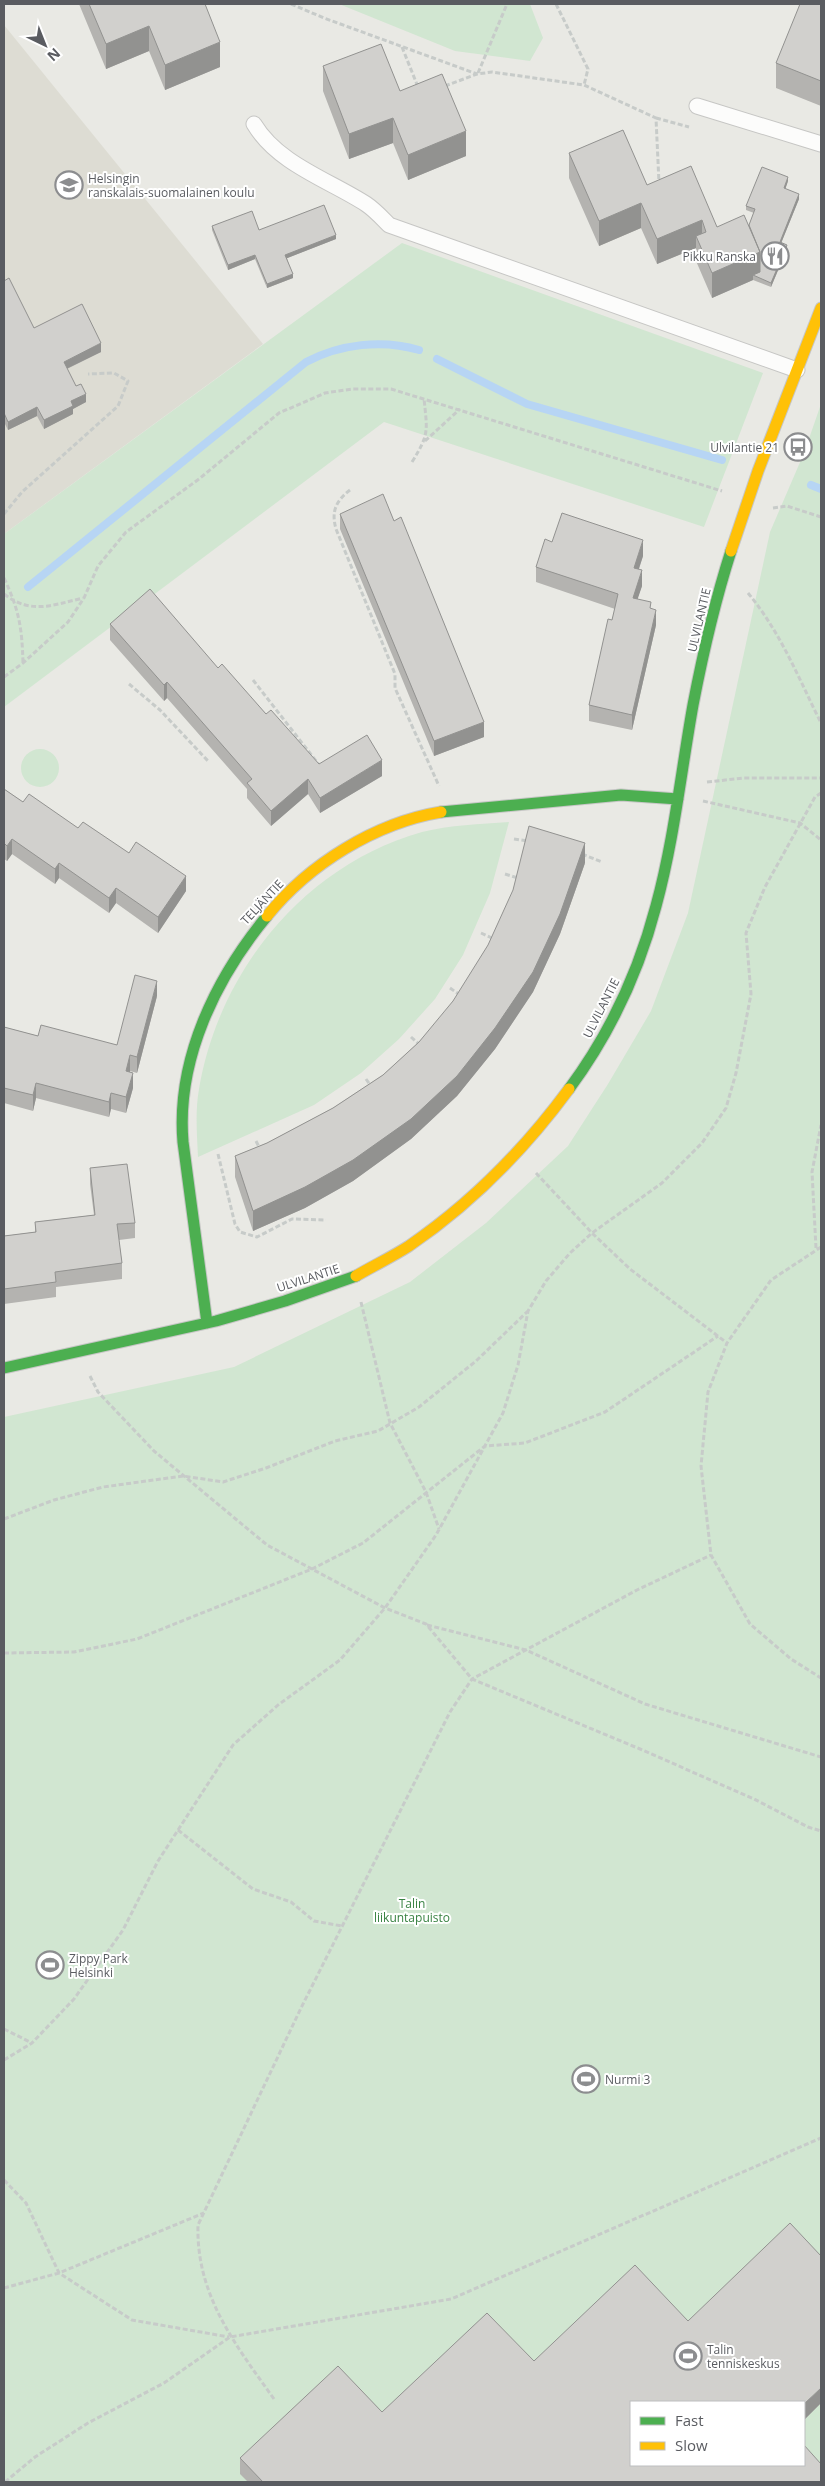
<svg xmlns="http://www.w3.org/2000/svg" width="825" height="2486" viewBox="0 0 825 2486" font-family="'Open Sans',sans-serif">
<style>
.education{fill:#dddcd3}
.green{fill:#d1e6d1;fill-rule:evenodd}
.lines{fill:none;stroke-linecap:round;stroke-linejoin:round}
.stream{stroke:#b7d5f4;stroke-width:8}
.lane-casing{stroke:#c6c6c4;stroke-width:17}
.fast-casing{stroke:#c6c6c5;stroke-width:13}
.slow-casing{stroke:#c6c6c5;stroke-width:13}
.path{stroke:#c7cbc9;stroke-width:3;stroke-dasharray:5 2.5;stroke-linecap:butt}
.lane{stroke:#fcfcfb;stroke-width:15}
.fast{stroke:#4caf50;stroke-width:11}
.slow{stroke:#ffc107;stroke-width:11}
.wall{fill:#b4b3b0}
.shaded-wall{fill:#929290}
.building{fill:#d1d0cd;stroke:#929290}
.labels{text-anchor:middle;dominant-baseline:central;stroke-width:4;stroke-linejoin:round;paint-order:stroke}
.poi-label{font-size:12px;fill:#5a5c61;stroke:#fff;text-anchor:start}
.street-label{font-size:12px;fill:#5a5c61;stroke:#fff}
.park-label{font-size:12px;fill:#388242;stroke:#fff}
</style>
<rect width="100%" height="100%" fill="#e9e9e4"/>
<path class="education" d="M4 25 263 344 4 534Z"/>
<path class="green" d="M339 4H530L543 38 530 61 455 51Z
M402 243 763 373 704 527 384 422 4 707V534Z
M821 404V2482H4V1417L234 1367 410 1282 486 1223 568 1146 608 1084 651 1011 688 913 770 532 804 453ZM631 2402H804V2465H631Z
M21 768a19 19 0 1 1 38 0a19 19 0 1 1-38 0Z
M509 822 490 893 463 955 435 999 399 1039 361 1073 314 1105 198 1157C197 1135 195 1111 199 1089 219 970 305 865 422 832 450 825 480 824 509 822Z"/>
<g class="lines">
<path class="stream" d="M437 359 527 404 722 460
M811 485 821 489
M28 587 306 362C340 344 382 339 419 350"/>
<g class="lane-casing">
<path id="lane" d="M697 106 821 144
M254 124C278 164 329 180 366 204 375 210 382 218 389 225L797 370"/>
</g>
<g class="fast-casing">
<path id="fast" d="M441 812 621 795 678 799
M569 1089C609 1035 639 971 656 906 674 840 681 772 693 705 703 653 715 601 731 551
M207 1323 183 1142C176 1059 216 978 267 916
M4 1368 216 1321 285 1301 356 1276"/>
</g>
<g class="slow-casing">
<path id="slow" d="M731 551 758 471 821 308
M267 916C309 864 375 823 441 812
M356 1276C373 1266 392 1257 409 1246 472 1203 524 1150 569 1089"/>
</g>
<path class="path" d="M291 4 324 18 477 74
M556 4 588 69 584 85
M402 47 418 87
M478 73 507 4
M445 86 477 74 492 72 584 85 656 118 659 183
M656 118 689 127
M425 441 460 409
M412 462C430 433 427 431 424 398
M350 490C336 501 331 511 336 529L395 674V688L439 786
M773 508 787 506 821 517
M4 514 22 492 118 406 128 381 114 373 88 374
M4 578C19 610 22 627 23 663
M748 593C781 633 798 677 821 723
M4 594C31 615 53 605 83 598
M4 677 23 663 68 622 84 598 98 566 126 532 199 479 279 413 325 393 352 389H391L722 491
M253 680 320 766
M129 684 160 710 208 761
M707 782 744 778H821
M703 801 800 823 821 840
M514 839 528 841
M582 854 602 862
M505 874 518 878
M481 933 494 939
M450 988 460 995
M411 1037 420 1045
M366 1079 371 1086
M256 1141 260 1149
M218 1154 235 1224 240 1232 257 1237 292 1219 326 1220
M536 1173 592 1233 630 1269 727 1343
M821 1247 771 1280 727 1343 708 1392 701 1466 711 1555 750 1624 791 1659 821 1678
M816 1248 812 1172 821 1125
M361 1302 390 1423 426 1492 439 1529
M90 1376 98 1392 154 1451 267 1545 385 1608 426 1624 472 1679 640 1749 754 1799 808 1827 821 1831
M4 1519 54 1500 103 1487 183 1476 223 1482 266 1468 335 1441 378 1431 419 1407 476 1361 528 1311
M427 1625 526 1650 645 1704 821 1757
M4 1653 74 1652 137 1639 312 1569 363 1543 485 1446 525 1443 605 1412 718 1336
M178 1830 253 1889 291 1902 314 1921 342 1926
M4 2029 32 2043
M4 2060 32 2043 74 1999 123 1930 158 1861 233 1745 278 1705 340 1660 385 1608 436 1535 503 1413 518 1365 528 1311 546 1281 570 1253 592 1233 662 1183 702 1143 726 1108 736 1073 751 994 746 933 765 887 815 797 821 793
M4 2180 26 2203 59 2273 132 2320 229 2337
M4 2288 59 2273 204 2213
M274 2399C235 2344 196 2295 198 2225L301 2008 450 1712 472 1679 637 1590 711 1555
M5 2482 35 2457 88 2423 164 2383 230 2337 451 2299 821 2138"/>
<use href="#lane" class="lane"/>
<use href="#fast" class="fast"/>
<use href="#slow" class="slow"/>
</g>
<path class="wall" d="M79 4H205L220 67 165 90 149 51 106 69Z
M821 4V106L776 88V63Z
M323 66 400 91 466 156 408 180 393 143 349 159 323 91Z
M569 153 647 185 717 227 749 225 754 213 746 210V206L788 181 785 189 799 199 781 243 787 249 771 287 753 280 712 298 696 261V248L657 264 641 228 599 246 569 178Z
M212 226 259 230 336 239 287 258 293 278 267 288 255 259 228 270 212 230Z
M4 281 34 328 101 352 67 369 76 386 86 402 73 409V414L44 429 37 416 8 430 4 422Z
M340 514 484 737 434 756 340 529Z
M552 542 643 556 639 569 642 586 637 599 651 609 656 625 632 730 589 721V705L615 609 536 582V567Z
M110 624 218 668 319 764 382 776 320 813 308 794 271 826 247 798V789L167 698 164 701 110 640Z
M4 789 23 802 129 853 186 891 158 933 116 903 109 913 59 878 55 884 12 854 7 861 4 859Z
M585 863 560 934 533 992 495 1049 457 1096 411 1139 353 1181 305 1208 253 1231 235 1177V1156L267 1143 333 1108 383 1075 419 1042Z
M157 996 137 1073 130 1071 133 1088 126 1113 111 1109 109 1117 36 1098 33 1111 4 1103V1027L38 1036 117 1045Z
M90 1168 135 1223V1238L119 1240 122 1263V1279L56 1287V1297L4 1304V1236L35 1232V1222L94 1215 90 1184Z
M688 2321 821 2403 804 2420V2402H631L821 2482H248L240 2474V2458L382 2412 534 2361Z"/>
<path class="shaded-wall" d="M149 26V51L106 69V44Z
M220 42V67L165 90V65Z
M393 118V143L349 159V134Z
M466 131V156L408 180V155Z
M788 177V181L784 193V188Z
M799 194V199L780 246V242Z
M641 203V228L599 246V221Z
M702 220V245L696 236V248L657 264V239Z
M336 235V239L285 259V255Z
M787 245V249L771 287V283Z
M760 252V277L753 275V280L712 298V273Z
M255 255V259L228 270V265Z
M293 274V278L267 288V284Z
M101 343V352L64 370V362Z
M86 394V402L73 409V414L44 429V420L71 401Z
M37 407V416L8 430V422Z
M643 540V556L634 583V568Z
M642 570V586L633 613V598Z
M656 610V625L632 730V715Z
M167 682V698L164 701V685Z
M484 722V737L434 756V741Z
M382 760V776L320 813V798Z
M308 779V794L271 826V811Z
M12 839V854L7 861V846Z
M585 843V863L560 934 533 992 495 1049 457 1096 411 1139 353 1181 305 1208 253 1231V1211L495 1028Z
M59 863V878L55 884V869Z
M186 876V891L158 933V917Z
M116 888V903L109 913V898Z
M157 981V996L137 1073V1057Z
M130 1055V1071L126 1087V1071Z
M133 1073V1088L126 1113V1097Z
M36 1083V1098L33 1111V1095Z
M111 1093V1109L109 1117V1102Z
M821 2388V2403L804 2420V2404Z"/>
<path class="building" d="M89 4H205L220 42 165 65 149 26 106 44Z
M800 4H821V81L776 63Z
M381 44 400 91 442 74 466 131 408 155 393 118 349 134 323 66Z
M623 130 647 185 691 166 717 227 744 215 760 252 712 273 696 236 706 232 702 220 657 239 641 203 599 221 569 153Z
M762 167 788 177 784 188 799 194 780 242 787 245 771 283 753 275 760 272V252L749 225 755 209 746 206Z
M324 205 336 235 285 255 293 274 267 284 255 255 228 265 212 226 252 211 259 230Z
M9 278 34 328 82 304 101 343 64 362 76 386 81 384 86 394 71 401 73 406 44 420 37 407 8 422 4 413V281Z
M383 494 394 521 401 517 484 722 434 741 340 514Z
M562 513 643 540 634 568 642 570 633 598 651 602 650 608 656 610 632 715 589 705 608 619 612 620 618 594 536 567 545 539 552 542Z
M150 589 218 668 222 664 266 714 271 710 319 764 367 735 382 760 320 798 308 779 271 811 247 783 252 779 167 682 164 685 110 624Z
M4 789 23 802 29 794 78 828 83 822 129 853 136 842 186 876 158 917 116 888 109 898 59 863 55 869 12 839 7 846 4 843Z
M529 826 585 843 560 914 533 972 495 1028 457 1076 411 1119 353 1160 305 1187 253 1211 235 1156 267 1143 333 1108 383 1075 419 1042 453 1001 488 945 513 890Z
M135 975 157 981 137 1057 130 1055 126 1071 133 1073 126 1097 111 1093 109 1102 36 1083 33 1095 4 1088V1027L38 1036 41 1025 117 1045Z
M127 1164 135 1223 117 1224 122 1263 55 1272 56 1282 4 1289V1236L36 1232 35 1222 95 1215 90 1168Z
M790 2223 821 2256V2388L804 2404V2402H631V2465H804V2445L821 2464V2482H263L240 2458 338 2366 382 2412 487 2313 534 2361 635 2265 688 2321Z"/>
<defs>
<g id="school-ring" transform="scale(1.4375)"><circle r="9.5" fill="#fff" stroke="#8c8d8f" stroke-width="1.5"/><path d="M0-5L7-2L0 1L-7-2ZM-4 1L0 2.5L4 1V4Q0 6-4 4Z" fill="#8c8d8f"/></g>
<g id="restaurant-ring" transform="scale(1.4375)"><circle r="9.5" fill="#fff" stroke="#8c8d8f" stroke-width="1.5"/><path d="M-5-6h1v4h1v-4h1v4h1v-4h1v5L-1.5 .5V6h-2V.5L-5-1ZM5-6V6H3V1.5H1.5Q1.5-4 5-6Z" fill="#8c8d8f"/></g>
<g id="bus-ring" transform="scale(1.4375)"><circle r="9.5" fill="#fff" stroke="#8c8d8f" stroke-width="1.5"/><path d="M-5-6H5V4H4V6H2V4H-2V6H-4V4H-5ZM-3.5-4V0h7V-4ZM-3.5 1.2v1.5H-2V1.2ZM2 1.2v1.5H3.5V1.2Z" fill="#8c8d8f"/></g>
<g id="stadium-ring" transform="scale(1.4375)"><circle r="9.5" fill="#fff" stroke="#8c8d8f" stroke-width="1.5"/><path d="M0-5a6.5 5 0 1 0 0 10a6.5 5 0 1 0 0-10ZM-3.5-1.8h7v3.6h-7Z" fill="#8c8d8f"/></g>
</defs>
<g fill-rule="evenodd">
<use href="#school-ring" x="69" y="185"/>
<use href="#restaurant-ring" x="775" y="256"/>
<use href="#bus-ring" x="798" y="447"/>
<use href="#stadium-ring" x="50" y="1965"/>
<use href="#stadium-ring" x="586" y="2079"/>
<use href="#stadium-ring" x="688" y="2356"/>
</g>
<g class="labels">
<g class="poi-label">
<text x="88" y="178">Helsingin<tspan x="88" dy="14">ranskalais-suomalainen koulu</tspan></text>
<text x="756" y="256" text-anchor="end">Pikku Ranska</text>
<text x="779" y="447" text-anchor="end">Ulvilantie 21</text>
<text x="69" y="1958">Zippy Park<tspan x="69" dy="14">Helsinki</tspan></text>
<text x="605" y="2079">Nurmi 3</text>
<text x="707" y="2349">Talin<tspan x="707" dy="14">tenniskeskus</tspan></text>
</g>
<g class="street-label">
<text transform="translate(699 620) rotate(-77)">ULVILANTIE</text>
<text transform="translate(262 902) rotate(-47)">TELJÄNTIE</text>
<text transform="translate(601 1008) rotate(-63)">ULVILANTIE</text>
<text transform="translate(308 1278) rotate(-18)">ULVILANTIE</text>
</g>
<g class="park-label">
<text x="412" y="1903">Talin<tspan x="412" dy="14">liikuntapuisto</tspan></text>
</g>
</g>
<rect width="825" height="2486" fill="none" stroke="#5a5c61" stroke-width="10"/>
<rect x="630" y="2401" width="175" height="65" fill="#ffffff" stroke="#bdbec0"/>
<rect x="640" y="2417" width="25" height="8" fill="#4caf50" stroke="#bdbec0"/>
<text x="675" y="2426" font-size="15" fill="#5a5c61">Fast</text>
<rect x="640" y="2442" width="25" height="8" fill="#ffc107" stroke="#bdbec0"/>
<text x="675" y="2451" font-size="15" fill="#5a5c61">Slow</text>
<g transform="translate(45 45) rotate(137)" stroke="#ffffff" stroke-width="4" paint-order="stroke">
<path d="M0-4L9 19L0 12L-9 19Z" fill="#5a5c61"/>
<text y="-8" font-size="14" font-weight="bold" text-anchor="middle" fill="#5a5c61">N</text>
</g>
</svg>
